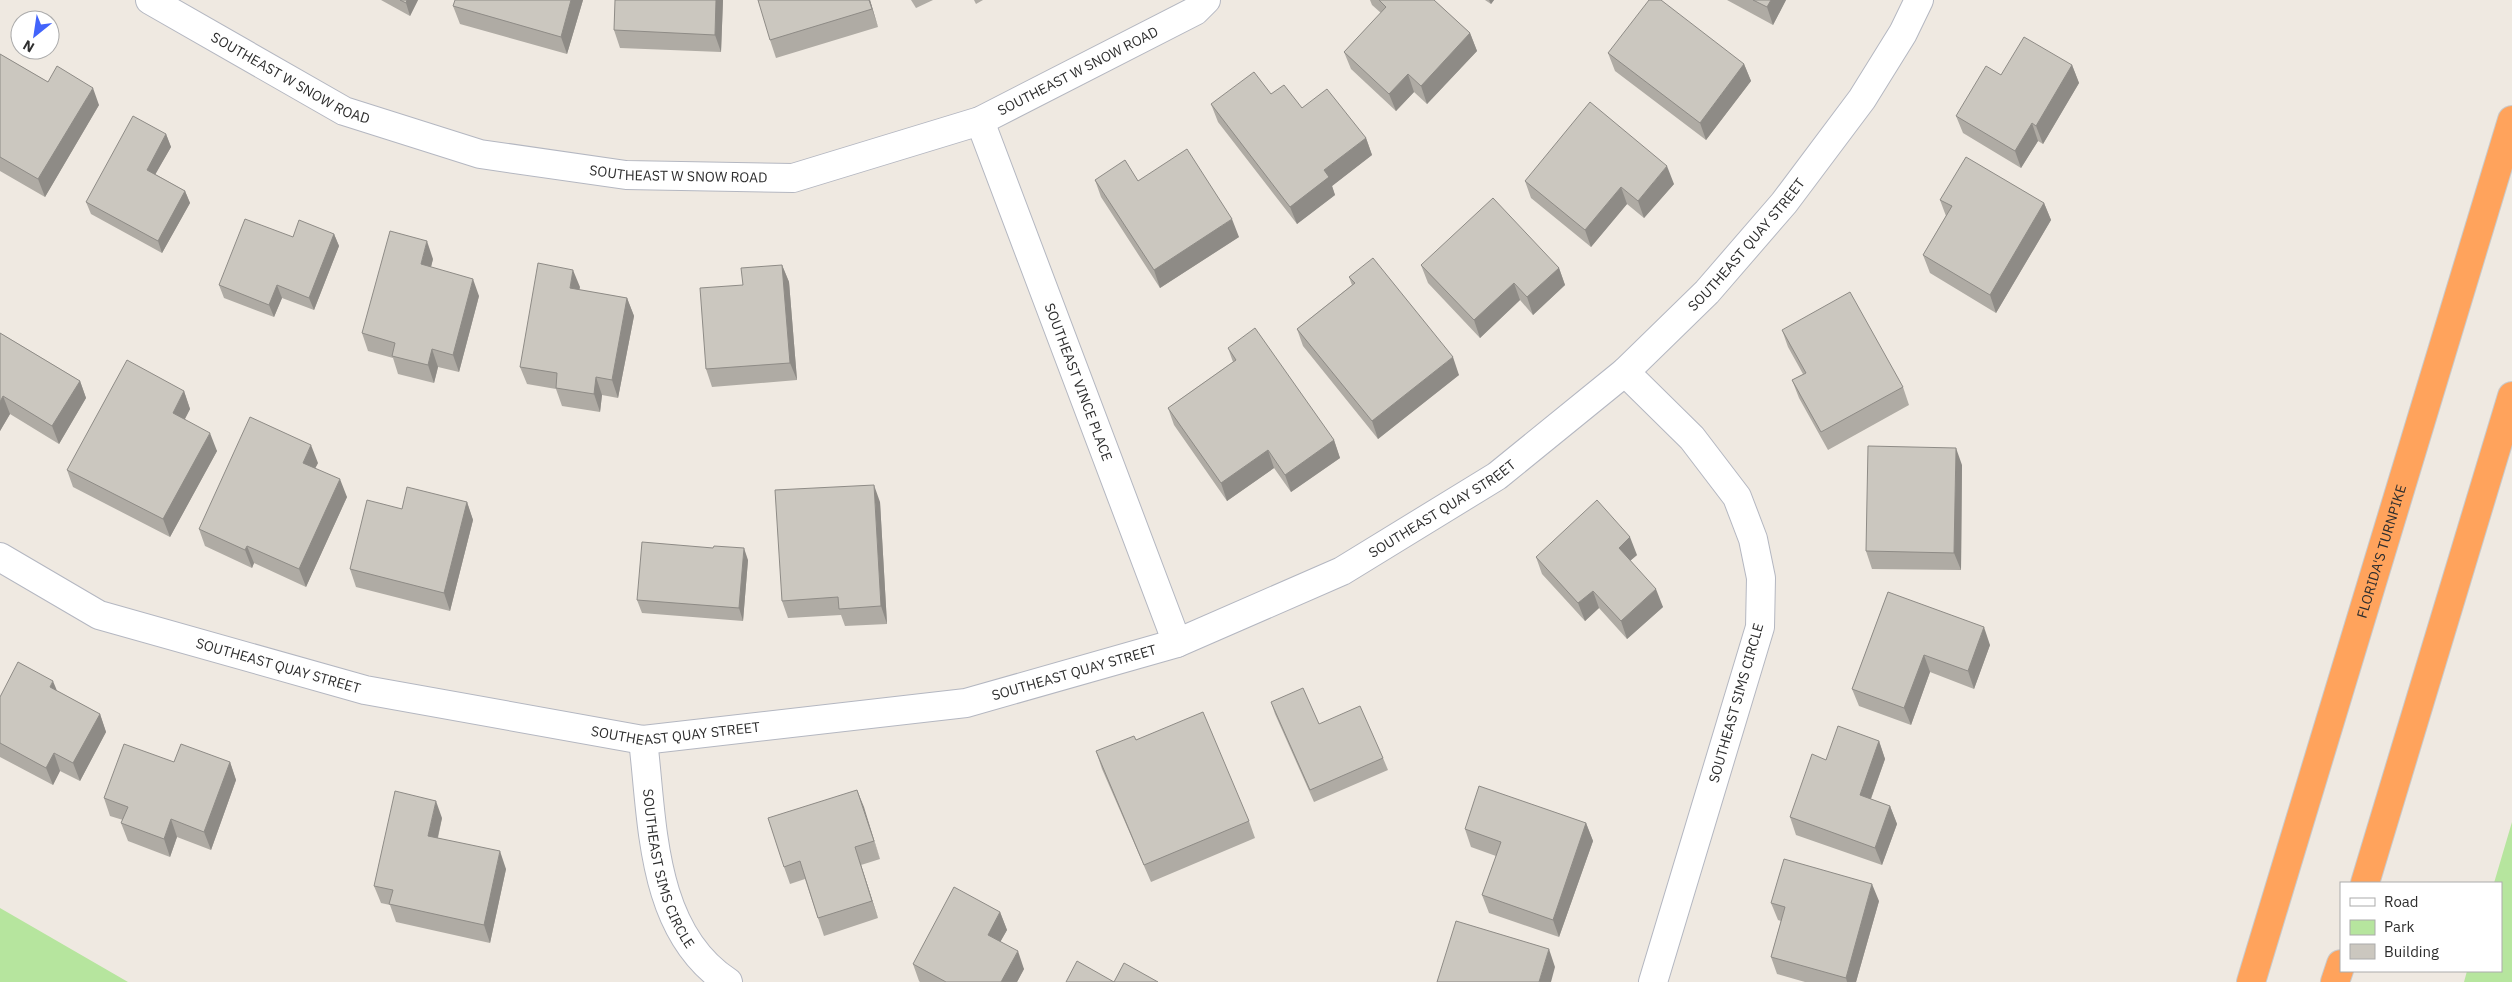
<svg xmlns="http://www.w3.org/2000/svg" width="2512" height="982" viewBox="0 0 2512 982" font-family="'IBM Plex Sans',sans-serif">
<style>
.green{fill:#b6e59e}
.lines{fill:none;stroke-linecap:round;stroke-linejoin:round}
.minor-casing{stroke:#b4b7c1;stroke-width:30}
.motorway-casing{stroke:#c9c9c9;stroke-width:30}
.minor{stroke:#fff;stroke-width:28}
.motorway{stroke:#ffa35c;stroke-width:28}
.wall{fill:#afaba4}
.shaded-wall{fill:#8e8b86}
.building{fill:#cbc7bf;stroke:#8e8b86}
.labels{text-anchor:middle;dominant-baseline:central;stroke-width:4.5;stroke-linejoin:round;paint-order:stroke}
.street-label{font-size:14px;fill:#2e2e2e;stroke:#fff}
</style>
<rect width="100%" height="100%" fill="#efe9e1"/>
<path class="green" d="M2512 822V982H2464L2467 971H2501V883H2494Z
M0 908 128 982H0Z"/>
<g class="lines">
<g class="minor-casing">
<g id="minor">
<path id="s1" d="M150 0 344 111 480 154 626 175 793 178 980 121 1195 11 1206 0"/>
<path id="s2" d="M980 121 1177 643"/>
<path d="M1625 372 1692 438 1737 497 1753 539 1761 578 1760 627 1653 982"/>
<path id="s3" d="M0 557 99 615 365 690 643 740 966 703 1177 643 1342 571 1497 476 1625 372 1707 292 1784 203 1862 99 1903 33 1919 0"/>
<path id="s4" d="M643 740C653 822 650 931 728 982"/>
</g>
</g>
<g class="motorway-casing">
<g id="motorway">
<path d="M2365 883 2512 396"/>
<path id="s5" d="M2251 982 2512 120"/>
<path d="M2335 982 2341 964"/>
</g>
</g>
<use href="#minor" class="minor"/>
<use href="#motorway" class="motorway"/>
</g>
<path class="wall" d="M381 0H418L410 16Z
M583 0 567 54 460 24 453 6Z
M723 0 721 52 620 48 614 30Z
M870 0 878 27 776 58 770 40Z
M911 0H933L916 8Z
M974 0H983L976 4Z
M1370 0H1434L1470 33 1477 51 1427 104 1414 92 1396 111 1351 69 1344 52 1381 13 1372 5Z
M1485 0H1494L1491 4Z
M1727 0H1786L1773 25Z
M1608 53 1744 64 1751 81 1706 140 1615 71Z
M0 54 48 82 99 105 45 197 0 171Z
M2072 65 2079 83 2043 144 2038 141 2021 168 1963 133 1956 116 2001 75Z
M1271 94 1366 138 1372 155 1332 186 1335 195 1297 224 1218 122 1211 104Z
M166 134 171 147 155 174 185 191 190 203 162 253 91 214 86 202Z
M1095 180 1138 181 1239 237 1160 288 1101 197Z
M1525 181 1674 184 1644 218 1627 204 1591 247 1531 198Z
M1940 200 2044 203 2051 220 1996 313 1930 273 1923 255 1946 216Z
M334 234 339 246 314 310 282 298 274 317 224 298 219 285 293 237Z
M433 259 431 267 479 296 459 372 438 367 434 383 398 374 393 358 368 351 362 333Z
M782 265 789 282 797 380 712 387 706 369Z
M1421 265 1559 268 1565 285 1533 315 1520 300 1480 338 1428 283Z
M1349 277 1459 375 1378 439 1303 346 1297 329 1352 285Z
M580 287 579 290 627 298 634 316 618 398 602 395 600 412 562 406 556 389 527 384 520 367Z
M1782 330 1903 387 1909 405 1828 450 1799 398 1792 380 1803 374 1788 347Z
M0 333 80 381 86 398 59 444 10 414 0 431Z
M1228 348 1334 440 1340 458 1291 492 1274 468 1227 501 1174 425 1168 408 1233 362Z
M184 391 190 409 185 419 217 451 170 537 73 487 67 470Z
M318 463 315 468 347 497 306 587 254 563 252 568 205 546 199 529Z
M1962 465 1961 570 1872 569 1866 551Z
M467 502 473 520 450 611 356 587 350 569 402 509Z
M880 502 887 624 845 626 841 615 788 618 782 601Z
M713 548 748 560 743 621 642 613 637 600Z
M1637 555 1630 561 1663 607 1627 639 1599 608 1585 621 1542 574 1536 557Z
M1888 592 1990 645 1974 689 1930 672 1911 725 1859 706 1852 689Z
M57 691 100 714 106 732 80 781 60 771 53 785 0 757V697Z
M1271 702 1319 724 1383 758 1388 770 1314 802 1275 714Z
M1136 740 1249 821 1255 838 1151 882 1102 769 1096 751Z
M1879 741 1885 759 1871 799 1890 806 1897 824 1882 865 1796 835 1790 817 1826 760Z
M174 762H230L236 780 211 850 177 837 170 857 128 841 121 823 123 820 110 816 104 798Z
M857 790 880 859 861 865 878 918 824 936 805 879 790 884 784 867Z
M442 818 438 838 506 869 490 943 396 922 390 905 381 903 374 886Z
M1586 823 1593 841 1559 937 1489 913 1482 895 1496 856 1471 847 1465 829Z
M1879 901 1856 982H1805L1777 974 1771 957 1781 921 1778 920 1771 903Z
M1000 912 1007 930 1000 942 1024 969 1017 982H920L919 981 913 964Z"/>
<path class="shaded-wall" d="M407 0H418L410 16 406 3Z
M571 0H583L567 54 561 37Z
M716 0H723L721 52 715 35Z
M869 0H870L878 27Z
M1489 0H1494L1491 4Z
M1771 0H1786L1773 25 1767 7Z
M1470 33 1477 51 1427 104 1421 86Z
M1744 64 1751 81 1706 140 1700 123Z
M2072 65 2079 83 2043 144 2036 126Z
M1408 74 1414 92 1396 111 1389 94Z
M93 88 99 105 45 197 38 179Z
M2032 123 2038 141 2021 168 2015 151Z
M166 134 171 147 151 182 147 170Z
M1366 138 1372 155 1332 186 1335 195 1297 224 1290 207 1324 170Z
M1667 166 1674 184 1644 218 1638 201Z
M1621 187 1627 204 1591 247 1585 230Z
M185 191 190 203 162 253 158 241Z
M2044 203 2051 220 1996 313 1990 295Z
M1232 219 1239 237 1160 288 1154 270Z
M334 234 339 246 314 310 309 298Z
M427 241 433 259 427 282 421 264Z
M782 265 789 282 797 380 790 363Z
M1559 268 1565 285 1533 315 1527 297Z
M573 270 580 287 576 305 570 288Z
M473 279 479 296 459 372 453 355Z
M1514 283 1520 300 1480 338 1474 320Z
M277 285 282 298 274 317 269 305Z
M627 298 634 316 618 398 612 380Z
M432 349 438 367 434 383 428 365Z
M1453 357 1459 375 1378 439 1372 421Z
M596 377 602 395 600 412 594 394Z
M80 381 86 398 59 444 52 426Z
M184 391 190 409 179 430 173 413Z
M3 396 10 414 0 431V402Z
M210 433 217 451 170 537 163 519Z
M1334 440 1340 458 1291 492 1285 475Z
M311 445 318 463 309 480 303 463Z
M1956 448 1962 465 1961 570 1954 553Z
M1268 450 1274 468 1227 501 1221 483Z
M340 479 347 497 306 587 299 569Z
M874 485 880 502 887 624 881 606Z
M467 502 473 520 450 611 444 593Z
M1630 537 1637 555 1625 565 1619 548Z
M247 546 254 563 252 568 245 550Z
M744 548 748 560 743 621 739 608Z
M1656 589 1663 607 1627 639 1621 621Z
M1593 591 1599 608 1585 621 1578 603Z
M1984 627 1990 645 1974 689 1968 671Z
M1924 655 1930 672 1911 725 1904 708Z
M53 681 60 698 50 687Z
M100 714 106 732 80 781 73 763Z
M1879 741 1885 759 1866 812 1860 795Z
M54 753 60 771 53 785 46 768Z
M230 762 236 780 211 850 204 832Z
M857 790 864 807 880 859Z
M436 801 442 818 434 853 428 836Z
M1890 806 1897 824 1882 865 1875 848Z
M171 819 177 837 170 857 164 839Z
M1586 823 1593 841 1559 937 1553 920Z
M855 847 861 865 878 918 872 901Z
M500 851 506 869 490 943 484 925Z
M1872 884 1879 901 1856 982H1847L1846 978Z
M1000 912 1007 930 994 953 988 935Z
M1549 949 1555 967 1551 982H1539Z
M1018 951 1024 969 1017 982H1001Z"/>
<path class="building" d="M400 0H407L406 3Z
M455 0H571L561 37 453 6Z
M615 0H716L715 35 614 30Z
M758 0H869L872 9 770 40Z
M1379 0H1434L1470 33 1421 86 1408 74 1389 94 1344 52 1386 7Z
M1649 0H1661L1744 64 1700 123 1608 53Z
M1753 0H1771L1767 7Z
M2024 37 2072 65 2036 126 2032 123 2015 151 1956 116 1986 66 2001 75Z
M0 54 48 82 57 66 93 88 38 179 0 157Z
M1254 72 1271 94 1284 85 1302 108 1327 89 1366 138 1324 170 1329 177 1290 207 1211 104Z
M1590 102 1667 166 1638 201 1621 187 1585 230 1525 181Z
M133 116 166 134 147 170 185 191 158 241 86 202Z
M1187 149 1232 219 1154 270 1095 180 1125 160 1138 181Z
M1966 157 2044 203 1990 295 1923 255 1952 206 1940 200Z
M1493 198 1559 268 1527 297 1514 283 1474 320 1421 265Z
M245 219 293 237 299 220 334 234 309 298 277 285 269 305 219 285Z
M390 231 427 241 421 264 473 279 453 355 432 349 428 365 392 356 395 343 362 333Z
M1373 258 1453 357 1372 421 1297 329 1355 283 1349 277Z
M538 263 573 270 570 288 627 298 612 380 596 377 594 394 556 388 557 373 520 367Z
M782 265 790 363 706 369 700 288 743 285 741 268Z
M1850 292 1903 387 1821 432 1792 380 1806 373 1782 330Z
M1255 328 1334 440 1285 475 1268 450 1221 483 1168 408 1236 360 1228 348Z
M0 333 80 381 52 426 3 396 0 402Z
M127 360 184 391 173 413 210 433 163 519 67 470Z
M250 417 311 445 303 463 340 479 299 569 247 546 245 550 199 529Z
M1868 446 1956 448 1954 553 1866 551Z
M874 485 881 606 839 609 838 597 782 601 775 490Z
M407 487 467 502 444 593 350 569 367 500 402 509Z
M1597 500 1630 537 1619 548 1656 589 1621 621 1593 591 1578 603 1536 557Z
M642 542 713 548 714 546 744 548 739 608 637 600Z
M1888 592 1984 627 1968 671 1924 655 1904 708 1852 689Z
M18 662 53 681 50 687 100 714 73 763 54 753 46 768 0 743V697Z
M1303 688 1319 724 1360 706 1383 758 1310 790 1271 702Z
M1203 712 1249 821 1144 865 1096 751 1134 736 1136 740Z
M1838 726 1879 741 1860 795 1890 806 1875 848 1790 817 1812 754 1826 760Z
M124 744 174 762 181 744 230 762 204 832 171 819 164 839 121 823 128 807 104 798Z
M1479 786 1586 823 1553 920 1482 895 1501 842 1465 829Z
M857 790 874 841 855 847 872 901 818 918 800 861 784 867 768 818Z
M395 791 436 801 428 836 500 851 484 925 389 904 393 890 374 886Z
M1784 859 1872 884 1846 978 1771 957 1785 907 1771 903Z
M954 887 1000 912 988 935 1018 951 1001 982H946L913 964Z
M1456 921 1549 949 1539 982H1437Z
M1077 961 1114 982 1124 963 1158 982H1066Z"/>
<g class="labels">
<g class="street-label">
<text stroke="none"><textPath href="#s1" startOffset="986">SOUTHEAST W SNOW ROAD</textPath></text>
<text stroke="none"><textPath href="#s1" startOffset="161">SOUTHEAST W SNOW ROAD</textPath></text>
<text stroke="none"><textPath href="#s1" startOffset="566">SOUTHEAST W SNOW ROAD</textPath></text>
<text stroke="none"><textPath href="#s3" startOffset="1921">SOUTHEAST QUAY STREET</textPath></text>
<text stroke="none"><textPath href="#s2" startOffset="279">SOUTHEAST VINCE PLACE</textPath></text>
<text stroke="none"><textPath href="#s3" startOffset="1516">SOUTHEAST QUAY STREET</textPath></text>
<text stroke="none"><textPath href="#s5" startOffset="450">FLORIDA'S TURNPIKE</textPath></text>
<text stroke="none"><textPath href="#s3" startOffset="301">SOUTHEAST QUAY STREET</textPath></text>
<text stroke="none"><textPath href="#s3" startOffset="1111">SOUTHEAST QUAY STREET</textPath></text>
<text transform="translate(1736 703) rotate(-74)">SOUTHEAST SIMS CIRCLE</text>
<text stroke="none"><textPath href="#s3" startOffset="706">SOUTHEAST QUAY STREET</textPath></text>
<text stroke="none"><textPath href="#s4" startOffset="132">SOUTHEAST SIMS CIRCLE</textPath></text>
</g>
</g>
<rect x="2340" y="882" width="162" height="90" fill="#ffffff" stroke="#ababab"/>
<rect x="2350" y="898" width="25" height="8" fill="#ffffff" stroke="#ababab"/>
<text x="2384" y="907" font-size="15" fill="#2e2e2e">Road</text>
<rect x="2350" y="920" width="25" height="15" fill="#b6e59e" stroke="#ababab"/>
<text x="2384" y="932" font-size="15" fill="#2e2e2e">Park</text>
<rect x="2350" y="944" width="25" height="15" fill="#cbc7bf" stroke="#ababab"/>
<text x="2384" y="957" font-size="15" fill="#2e2e2e">Building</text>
<g transform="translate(35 35) rotate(210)"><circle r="24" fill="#ffffff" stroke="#ababab"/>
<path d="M0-4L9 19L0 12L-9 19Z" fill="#4264fb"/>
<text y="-8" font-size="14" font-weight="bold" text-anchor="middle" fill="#2e2e2e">N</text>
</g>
</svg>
